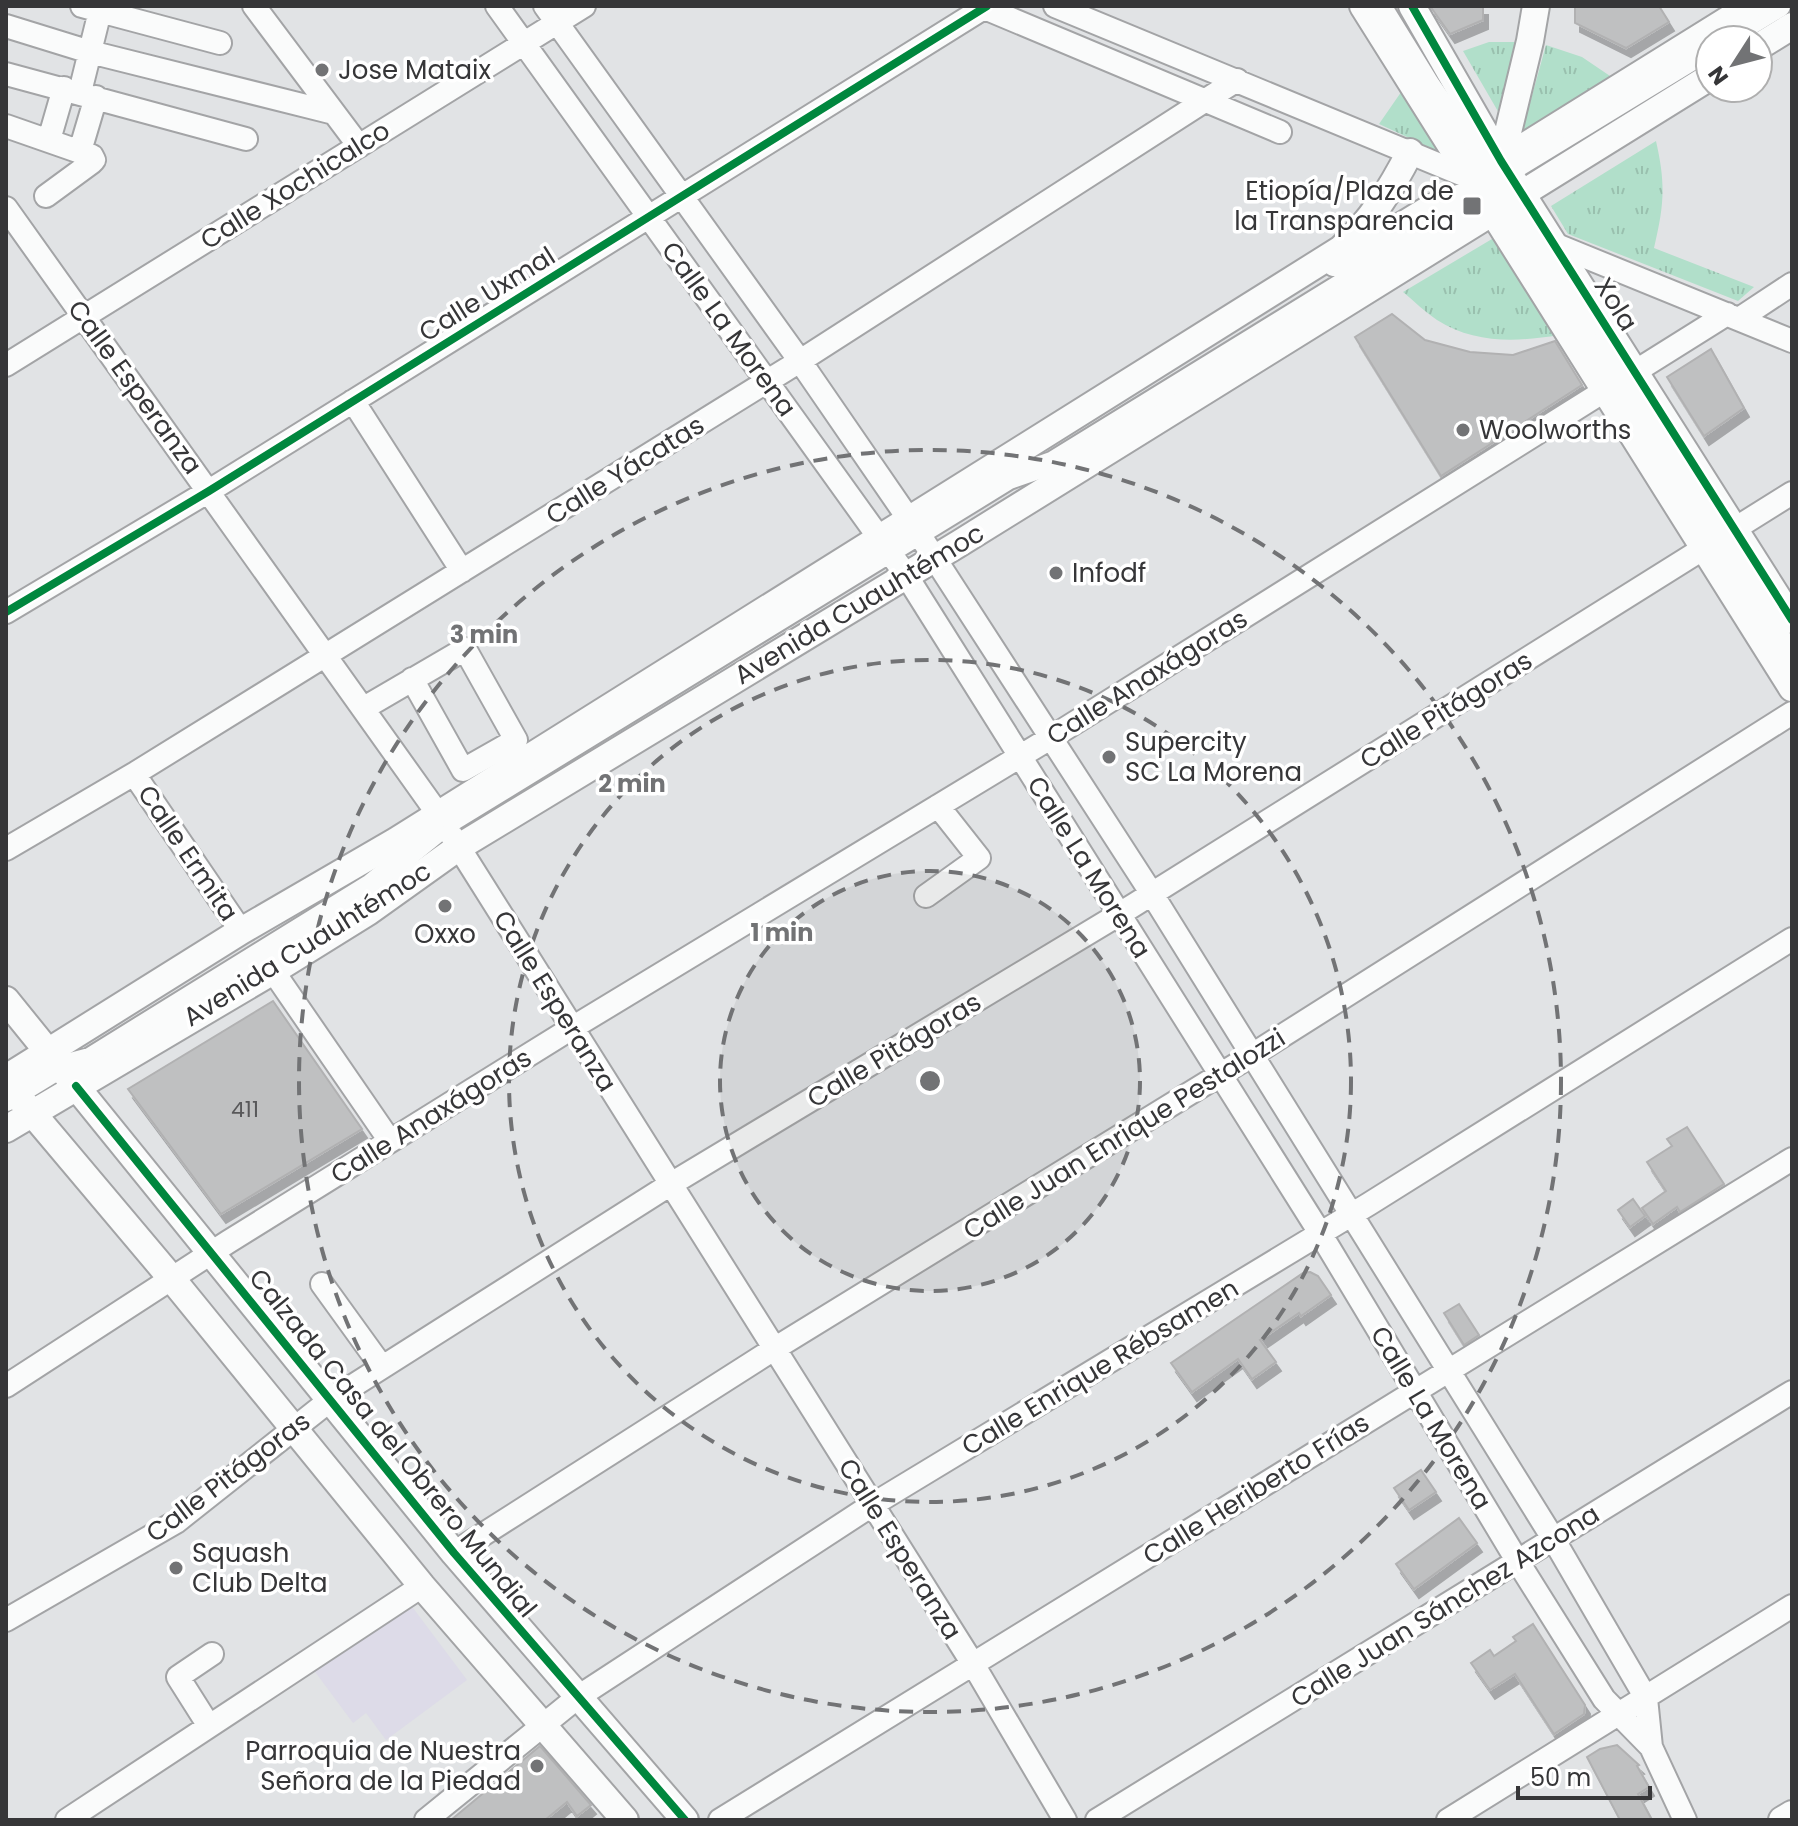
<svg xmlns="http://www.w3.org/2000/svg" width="1798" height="1826" viewBox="0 0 1798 1826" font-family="Poppins,sans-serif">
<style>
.education{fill:#dddbe8}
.park{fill:url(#park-tufts)}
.building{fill:#bfc0c1;stroke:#b1b1b2;stroke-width:2;filter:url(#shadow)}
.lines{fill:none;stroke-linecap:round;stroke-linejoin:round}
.minor-casing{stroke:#a3a4a6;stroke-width:26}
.major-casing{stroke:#a3a4a6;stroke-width:30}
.minor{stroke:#fafbfb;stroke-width:22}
.major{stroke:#fafbfb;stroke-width:26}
.cycleway-casing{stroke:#fff;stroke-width:13}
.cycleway{stroke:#00873e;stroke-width:8}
.ring{fill:none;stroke:#727375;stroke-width:4;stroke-dasharray:14 10}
.poi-dot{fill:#727375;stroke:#fff;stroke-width:3}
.labels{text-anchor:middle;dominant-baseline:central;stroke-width:7;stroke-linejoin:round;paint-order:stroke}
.number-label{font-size:22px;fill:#58585a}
.poi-label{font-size:26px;fill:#363638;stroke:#fff;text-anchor:start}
.street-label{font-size:26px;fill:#363638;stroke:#fff}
.centre{fill:#727375;stroke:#fff;stroke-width:4}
.ring-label{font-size:24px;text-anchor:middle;font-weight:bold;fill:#727375;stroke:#fff;stroke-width:7;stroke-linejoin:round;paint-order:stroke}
</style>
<defs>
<pattern id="park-tufts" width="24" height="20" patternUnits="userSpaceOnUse" patternTransform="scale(2)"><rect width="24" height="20" fill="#b1dfca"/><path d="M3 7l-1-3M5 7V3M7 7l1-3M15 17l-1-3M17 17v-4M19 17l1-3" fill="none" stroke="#99c0ae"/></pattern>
<filter id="shadow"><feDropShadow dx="5" dy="9" stdDeviation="0" flood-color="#0004"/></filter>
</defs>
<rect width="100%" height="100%" fill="#e1e3e5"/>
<path class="education" d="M407 1600 467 1680 386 1740 366 1713 353 1723 313 1669Z"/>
<path class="park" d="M1489 42H1520L1503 120 1463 51Z
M1546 45 1582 57 1613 78 1520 139Z
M1406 85 1450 157 1379 124Z
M1656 141C1666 185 1664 205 1654 248L1754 287 1738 301 1568 234 1551 206Z
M1497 236 1559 335C1518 342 1474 344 1437 320 1425 312 1414 301 1403 292Z"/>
<path class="building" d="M1430 6H1483V20L1450 34Z
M1575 6H1659L1669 22 1626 48 1575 23Z
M1392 314 1425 340 1470 352 1513 355 1555 341 1582 385 1441 476 1355 337Z
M1711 349 1744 408 1704 436 1667 377Z
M273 1001 362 1129 221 1214 128 1089Z
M1687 1127 1724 1184 1680 1212 1677 1207 1653 1224 1642 1208 1666 1191 1647 1162 1672 1146 1667 1139Z
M1633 1199 1645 1216 1630 1227 1618 1210Z
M1310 1272 1318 1276 1331 1295 1301 1316 1299 1313 1260 1340 1276 1362 1252 1379 1238 1359 1192 1392 1171 1363 1303 1273Z
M1459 1304 1479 1335 1464 1345 1444 1313Z
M1421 1470 1436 1492 1409 1510 1394 1488Z
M1459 1518 1477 1543 1414 1589 1396 1564Z
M1533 1624 1585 1705 1584 1714 1554 1734 1515 1674 1490 1690 1471 1663 1490 1650 1494 1656 1516 1641 1513 1637Z
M1617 1745 1639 1765 1637 1766 1649 1787 1638 1794 1652 1820H1620L1587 1757 1600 1749Z
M540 1746 591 1805 577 1816 567 1802 545 1820H451Z"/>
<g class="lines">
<g class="minor-casing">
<path id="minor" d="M254 6 359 146
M497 6 906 575 1320 1233 1518 1562 1604 1699 1651 1747
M545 6 800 361 919 534 1152 894 1554 1540 1646 1698 1651 1747 1685 1820
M980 6 1280 132
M1055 6 1471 178
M1380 6 1428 84 1509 202 1792 658
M100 11 220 43
M6 26 90 52 334 113
M1723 40 1779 6
M6 74 246 139
M80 92 100 11 82 6
M6 126 92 156 94 160 91 163 46 196
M49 140 64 88
M80 151 96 97
M6 208 438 814 973 1664 1065 1820
M1549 242 1792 341
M1334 265 1430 206 1479 189 1710 48
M1739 319 1792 284
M6 365 584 6
M353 401 462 571
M6 612 209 491 987 6
M364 708 465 649 516 740 463 770 412 679
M134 774 241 931
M434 831 1009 478 1052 463 1442 223 1479 189
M6 849 134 774 800 361 1237 80
M926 896 979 858 938 806
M273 971 390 1141
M6 1100 60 1067 90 1059 371 885 445 825
M322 1284 382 1367
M6 1386 228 1242 572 1028 1052 737 1727 314
M454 1553 774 1349 1252 1055 1792 713
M6 1620 176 1522 329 1401 671 1184 1118 915 1792 493
M209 1726 178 1677 212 1654
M67 1820 422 1586
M426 1820 578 1697 872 1505 1369 1204 1792 939
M720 1820 1792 1159
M1097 1820 1792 1392
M1448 1820 1792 1606"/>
</g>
<g class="major-casing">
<path id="major" d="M1363 6 1792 688
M1412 6 1501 161 1792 620
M1758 47 1792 26
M1501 161 1750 6
M1501 161 1530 41 1536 6
M6 1000 454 1553 685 1820
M6 1078 241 931 396 841 1341 249C1371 221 1391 189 1410 152
M6 1082 172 1279 422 1586 625 1820
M6 1129 273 971 368 912 459 847 960 543 1710 77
M1782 1820 1792 1814"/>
</g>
<use href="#minor" class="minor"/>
<use href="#major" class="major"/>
<g class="cycleway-casing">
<path id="cycleway" d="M1412 6 1501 161 1792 620
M6 612 209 491 987 6
M76 1086 454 1553 685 1820"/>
</g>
<use href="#cycleway" class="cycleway"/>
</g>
<circle cx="930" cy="1081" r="210" fill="#727375" fill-opacity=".12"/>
<g class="ring">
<circle cx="930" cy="1081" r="210"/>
<circle cx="930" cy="1081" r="421"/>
<circle cx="930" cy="1081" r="631"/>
</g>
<g class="poi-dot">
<circle cx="322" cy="70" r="8"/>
<rect x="1462" y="196" width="20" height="20" rx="4"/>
<circle cx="1463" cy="430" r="8"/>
<circle cx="1056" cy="573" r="8"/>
<circle cx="1109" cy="757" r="8"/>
<circle cx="445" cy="906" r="8"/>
<circle cx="176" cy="1568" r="8"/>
<circle cx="537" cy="1766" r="8"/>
</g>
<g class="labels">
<g class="number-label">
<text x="245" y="1109">411</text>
</g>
<g class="poi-label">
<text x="338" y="70">Jose Mataix</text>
<text x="1454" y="191" text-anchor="end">Etiopía/Plaza de<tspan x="1454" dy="30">la Transparencia</tspan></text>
<text x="1479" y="430">Woolworths</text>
<text x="1072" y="573">Infodf</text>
<text x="1125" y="742">Supercity<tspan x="1125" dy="30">SC La Morena</tspan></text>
<text x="445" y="934" text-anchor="middle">Oxxo</text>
<text x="192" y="1553">Squash<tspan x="192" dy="30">Club Delta</tspan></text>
<text x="521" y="1751" text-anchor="end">Parroquia de Nuestra<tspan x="521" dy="30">Señora de la Piedad</tspan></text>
</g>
<g class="street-label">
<text transform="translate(295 185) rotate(-32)">Calle Xochicalco</text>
<text transform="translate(487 294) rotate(-32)">Calle Uxmal</text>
<text transform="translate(1616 304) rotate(58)">Xola</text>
<text transform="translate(729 329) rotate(54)">Calle La Morena</text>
<text transform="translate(135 387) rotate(54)">Calle Esperanza</text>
<text transform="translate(625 470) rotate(-32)">Calle Yácatas</text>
<text transform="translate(859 604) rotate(-31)">Avenida Cuauhtémoc</text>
<text transform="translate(1147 677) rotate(-32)">Calle Anaxágoras</text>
<text transform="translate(1446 710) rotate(-32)">Calle Pitágoras</text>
<text transform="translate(188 853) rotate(56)">Calle Ermita</text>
<text transform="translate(1089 867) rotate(58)">Calle La Morena</text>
<text transform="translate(307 944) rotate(-32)">Avenida Cuauhtémoc</text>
<text transform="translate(555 1001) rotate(58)">Calle Esperanza</text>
<text transform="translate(894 1050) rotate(-31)">Calle Pitágoras</text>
<text transform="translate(431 1116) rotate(-32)">Calle Anaxágoras</text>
<text transform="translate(1124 1134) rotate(-32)">Calle Juan Enrique Pestalozzi</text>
<text transform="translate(1100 1367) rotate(-31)">Calle Enrique Rébsamen</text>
<text transform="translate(1431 1418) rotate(59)">Calle La Morena</text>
<text transform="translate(393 1443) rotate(51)">Calzada Casa del Obrero Mundial</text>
<text transform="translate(228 1477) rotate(-37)">Calle Pitágoras</text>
<text transform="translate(1256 1489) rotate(-32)">Calle Heriberto Frías</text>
<text transform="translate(900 1549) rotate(58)">Calle Esperanza</text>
<text transform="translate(1445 1606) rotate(-32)">Calle Juan Sánchez Azcona</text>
</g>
</g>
<circle cx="930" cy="1081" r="12" class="centre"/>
<g class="ring-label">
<text x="484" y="643">3 min</text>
<text x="632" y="792">2 min</text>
<text x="782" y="941">1 min</text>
</g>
<rect width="1798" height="1826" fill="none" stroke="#363638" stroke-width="16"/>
<g transform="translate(1734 64) rotate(234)"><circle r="38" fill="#ffffff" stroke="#afafaf" stroke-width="2"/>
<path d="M0-6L14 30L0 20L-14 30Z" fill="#727375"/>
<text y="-12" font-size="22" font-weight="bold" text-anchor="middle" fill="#363638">N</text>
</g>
<path d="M1518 1786v12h132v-12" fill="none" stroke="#363638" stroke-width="4"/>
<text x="1530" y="1786" font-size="24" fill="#363638" stroke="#ffffff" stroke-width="6" paint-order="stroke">50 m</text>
</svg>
